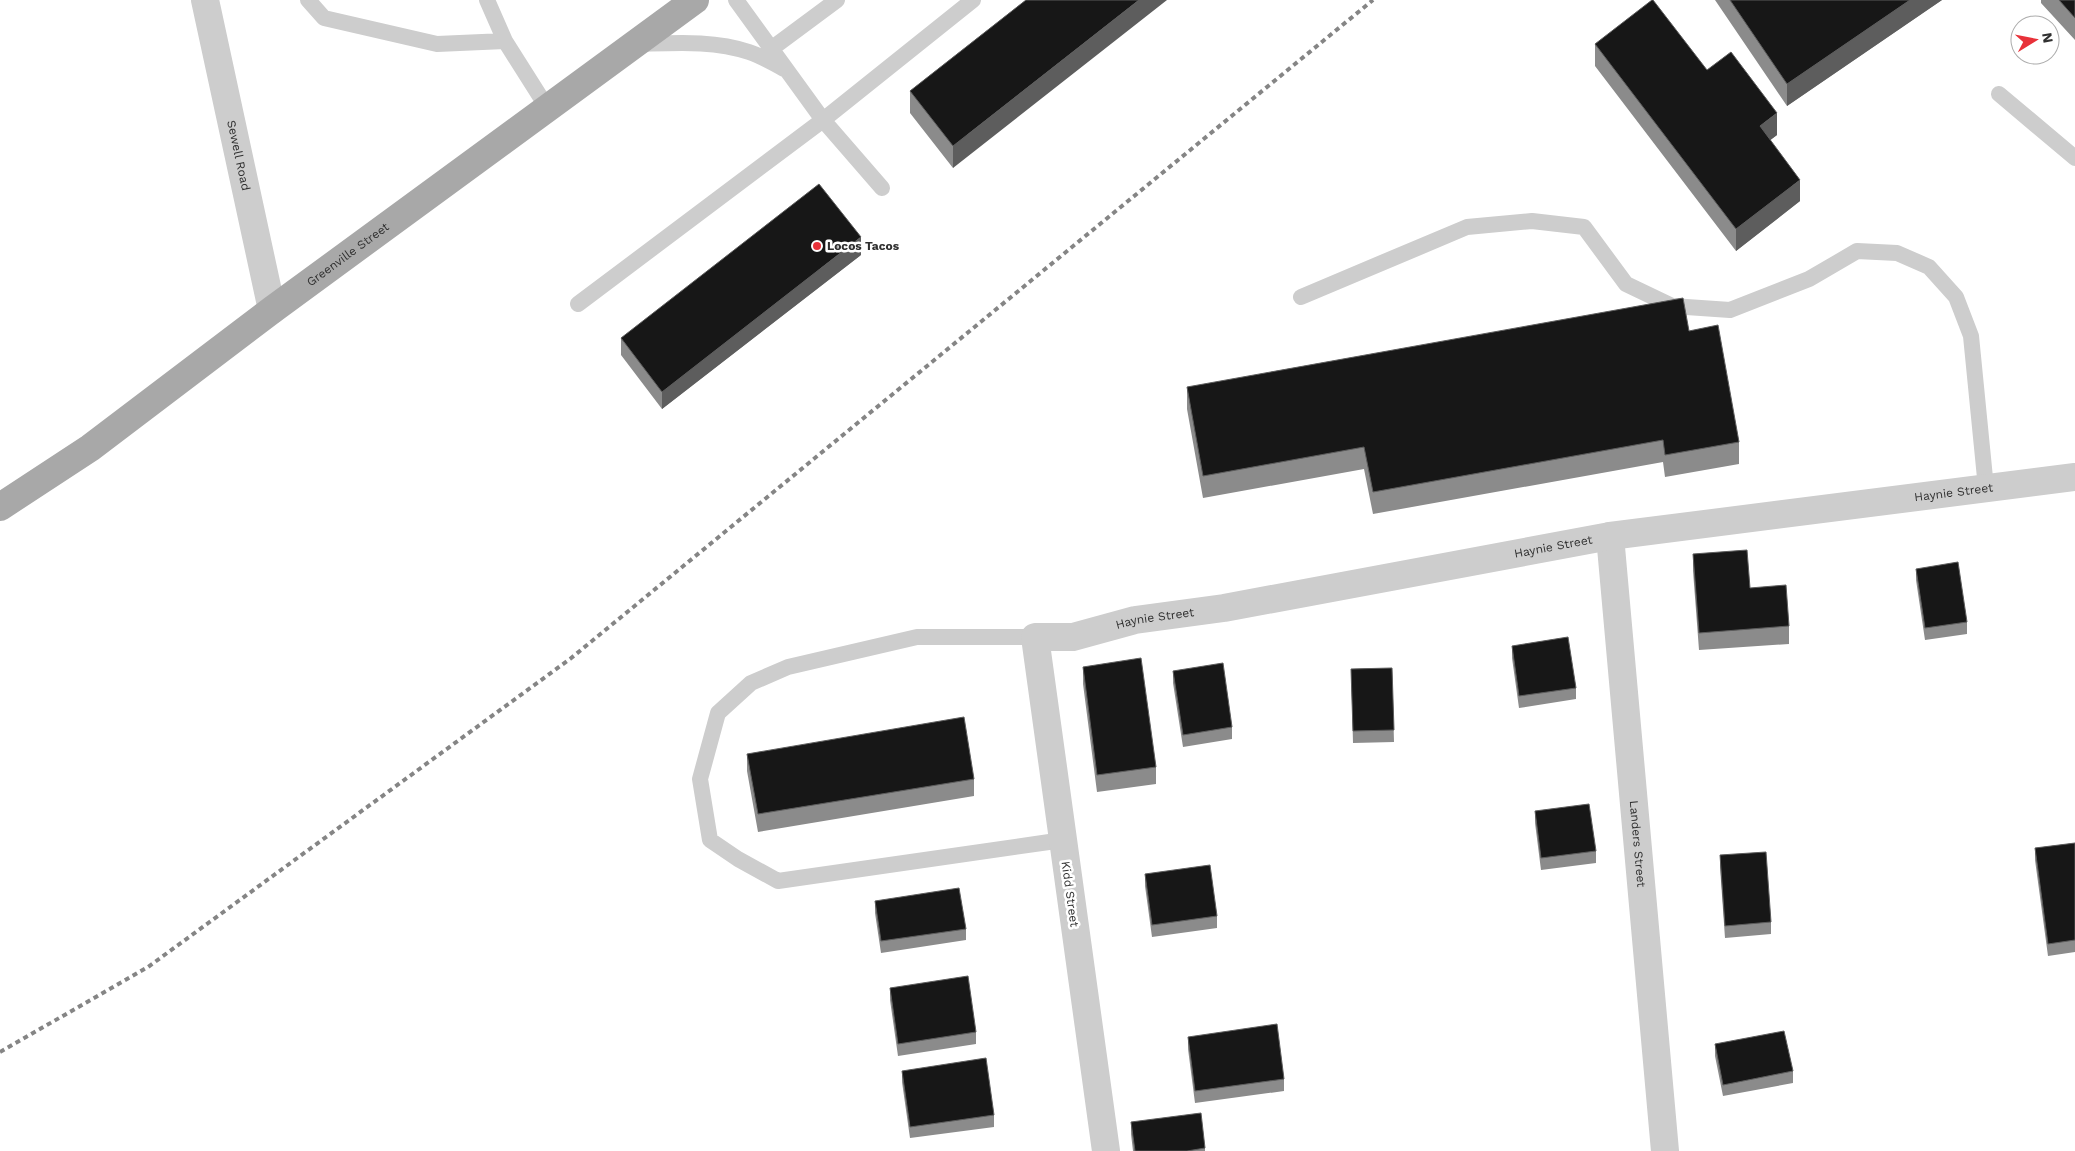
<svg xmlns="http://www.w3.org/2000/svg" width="2075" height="1151" viewBox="0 0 2075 1151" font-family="'Work Sans',sans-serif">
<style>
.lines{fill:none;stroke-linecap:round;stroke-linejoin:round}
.lane{stroke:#cdcdcd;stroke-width:16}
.street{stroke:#cdcdcd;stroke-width:28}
.primary{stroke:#a8a8a8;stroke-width:28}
.rail{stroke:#858585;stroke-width:4;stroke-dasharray:5 4;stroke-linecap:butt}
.wall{fill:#8b8b8b}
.shaded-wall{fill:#5d5d5d}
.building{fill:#171717;stroke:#5d5d5d}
.poi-dot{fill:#e83139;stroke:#fff;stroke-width:2}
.labels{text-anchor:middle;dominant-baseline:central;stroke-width:5;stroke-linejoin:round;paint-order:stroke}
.street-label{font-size:12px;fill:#303030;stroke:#fff}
.poi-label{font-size:12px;font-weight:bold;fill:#303030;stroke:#fff;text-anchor:start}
</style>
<rect width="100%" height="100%" fill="#fff"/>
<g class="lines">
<path class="lane" d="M308 0 324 18 437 44 505 41 548 109
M487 0 505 41
M736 0 823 120 882 188
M638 44C675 43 714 40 749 52 761 56 773 63 784 69
M771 49 837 0
M1999 94 2075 158
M1301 297 1467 227 1532 221 1584 227 1626 284 1672 306 1730 310 1809 279 1857 251 1897 253 1929 267 1956 297 1971 336 1986 488
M578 304 823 120 973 0
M1035 637H917L788 667 751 683 718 713 700 779 710 840 738 859 778 881 1063 840"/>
<g class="street">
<path id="s1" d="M205 0 272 310"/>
<path id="s2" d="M1610 536 1665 1151"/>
<path id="s3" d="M1106 1151 1035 637H1073L1135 620 1224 608 1610 536 2075 477"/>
</g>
<path class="primary" id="s4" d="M0 507 90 448 272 310 695 0"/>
<path class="rail" d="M0 1052 148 967 570 659 1373 0"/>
</g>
<path class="wall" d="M1026 0 953 168 910 113V91Z
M1715 0H1942L1787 106Z
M2041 0H2075V40L2041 3Z
M1595 44 1707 70 1777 135 1770 140 1800 201 1736 251 1595 66Z
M861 255 662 409 621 355V338Z
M1689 331 1739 442V464L1665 477 1663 462 1373 514 1364 469 1203 498 1187 409V387Z
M1693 554 1750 588 1789 626V644L1699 650 1693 571Z
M1916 569 1967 622V634L1925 640 1916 580Z
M1512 646 1576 688V699L1519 708 1512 658Z
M1083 667 1156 767V784L1097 792 1083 684Z
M1392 668 1394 742 1353 743 1351 669Z
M1173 671 1232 727V739L1183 747 1173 683Z
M747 754 974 779V796L758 832 747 771Z
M1535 811 1596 851V863L1541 870 1535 823Z
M2075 843V952L2048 956 2035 860V848Z
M1720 855 1771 922V934L1725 938 1720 867Z
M1145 874 1217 916V928L1152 937 1145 886Z
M875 901 966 929V940L881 953 875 913Z
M890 988 976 1032V1044L898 1056 890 1000Z
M1188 1037 1284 1079V1091L1195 1103 1188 1049Z
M1715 1044 1793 1071V1083L1723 1096 1715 1056Z
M902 1071 994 1115V1127L910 1138 902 1082Z
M1131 1122 1205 1148V1151H1133L1131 1134Z"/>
<path class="shaded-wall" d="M1139 0H1167L953 168V146Z
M1910 0H1942L1787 106V84Z
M1777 113V135L1760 148V126Z
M1800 180V201L1736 251V229Z
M861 237V255L662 409V392Z"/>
<path class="building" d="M1026 0H1139L953 146 910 91Z
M1652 0H1653L1707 70 1731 52 1777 113 1760 126 1800 180 1736 229 1595 44Z
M1730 0H1910L1787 84Z
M2059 0H2075V18Z
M819 184 861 237 662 392 621 338Z
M1683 298 1689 331 1718 325 1739 442 1665 455 1663 440 1373 492 1364 447 1203 476 1187 387Z
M1747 550 1750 588 1786 585 1789 626 1699 633 1693 554Z
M1958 562 1967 622 1925 628 1916 569Z
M1568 637 1576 688 1519 696 1512 646Z
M1141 658 1156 767 1097 775 1083 667Z
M1223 663 1232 727 1183 735 1173 671Z
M1392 668 1394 730 1353 731 1351 669Z
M964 717 974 779 758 814 747 754Z
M1589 804 1596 851 1541 858 1535 811Z
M2075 843V940L2048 944 2035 848Z
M1766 852 1771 922 1725 926 1720 855Z
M1210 865 1217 916 1152 925 1145 874Z
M959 888 966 929 881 941 875 901Z
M968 976 976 1032 898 1044 890 988Z
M1277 1024 1284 1079 1195 1091 1188 1037Z
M1784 1031 1793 1071 1723 1085 1715 1044Z
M986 1058 994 1115 910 1127 902 1071Z
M1201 1113 1205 1148 1187 1151H1135L1131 1122Z"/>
<circle class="poi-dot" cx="817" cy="246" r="5"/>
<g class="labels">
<g class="street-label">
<text stroke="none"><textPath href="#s1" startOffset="159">Sewell Road</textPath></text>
<text stroke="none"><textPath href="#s4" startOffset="430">Greenville Street</textPath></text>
<text stroke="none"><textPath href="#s3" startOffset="1450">Haynie Street</textPath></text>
<text stroke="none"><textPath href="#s3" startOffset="1046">Haynie Street</textPath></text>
<text stroke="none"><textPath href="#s3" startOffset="641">Haynie Street</textPath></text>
<text stroke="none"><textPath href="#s2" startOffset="309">Landers Street</textPath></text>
<text transform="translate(1070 894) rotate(82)">Kidd Street</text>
</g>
<g class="poi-label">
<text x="827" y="246">Locos Tacos</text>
</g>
</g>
<g transform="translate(2035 40) rotate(80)"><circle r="24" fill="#ffffff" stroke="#acacac"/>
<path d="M0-4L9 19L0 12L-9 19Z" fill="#e83139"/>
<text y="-8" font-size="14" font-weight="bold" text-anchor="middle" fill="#303030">N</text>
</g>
</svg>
